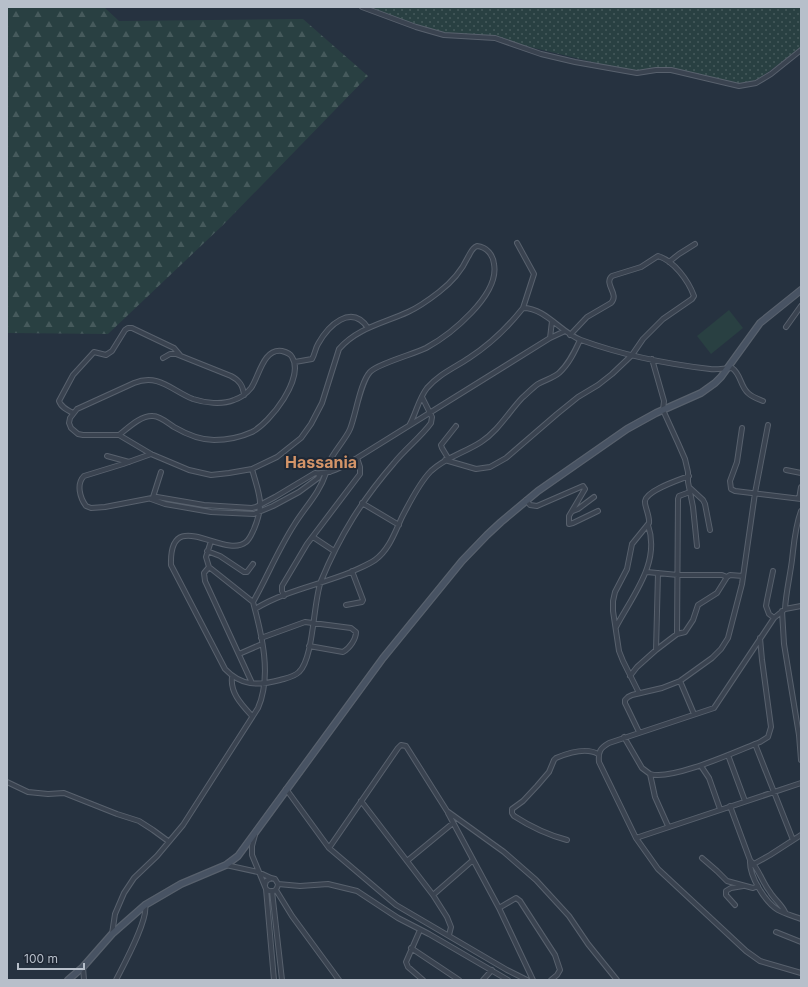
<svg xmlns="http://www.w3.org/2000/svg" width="808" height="987" viewBox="0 0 808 987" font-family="Inter,sans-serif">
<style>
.green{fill:#294042}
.forest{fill:url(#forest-firs)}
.park{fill:url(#park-dots)}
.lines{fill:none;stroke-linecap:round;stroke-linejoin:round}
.street-casing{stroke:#58616d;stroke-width:6}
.secondary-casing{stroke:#58616d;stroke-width:8}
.street{stroke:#3a4350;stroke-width:4}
.secondary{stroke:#485363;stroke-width:5.5}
.labels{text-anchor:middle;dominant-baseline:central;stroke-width:4;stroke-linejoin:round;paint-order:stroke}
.district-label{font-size:16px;font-weight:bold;fill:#d49468;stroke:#1f2835}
</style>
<defs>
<pattern id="forest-firs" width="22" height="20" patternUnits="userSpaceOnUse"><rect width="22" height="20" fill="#294042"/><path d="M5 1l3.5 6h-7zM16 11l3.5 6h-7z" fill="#465a5c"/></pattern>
<pattern id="park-dots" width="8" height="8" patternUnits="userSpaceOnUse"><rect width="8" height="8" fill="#294042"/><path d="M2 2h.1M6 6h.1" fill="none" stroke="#465a5c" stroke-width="1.8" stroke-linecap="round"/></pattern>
</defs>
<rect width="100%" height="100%" fill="#263240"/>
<path class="green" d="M729 310 743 328 711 354 697 336Z"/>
<path class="forest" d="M7 7H104L119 21 303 19 368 76 223 225 108 334 7 333Z"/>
<path class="park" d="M365 7H801V48L760 78 741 86 666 67 634 72 501 40 453 37Z"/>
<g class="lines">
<g class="street-casing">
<path id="street" d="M362 7 416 27 444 35 495 38 541 54 575 62 637 73 656 70H671L739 86 756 83 771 74 801 50
M517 243 534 274 523 308
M669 262 679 254 695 244
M552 321 550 338 565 331
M786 327 801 306
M163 358 170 354H176L231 376C239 380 243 385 244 395
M652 359 664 401 663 410 678 443 685 459 688 472V482L693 507 697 546
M295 362 312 359C315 354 315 349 318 344 328 326 351 303 368 328
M73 413C67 410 61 407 59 401L73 375 94 352 106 355 112 351 125 330 128 328H132L174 348 180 355
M410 424C416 413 419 398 427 388 439 374 454 368 469 358 489 345 508 327 523 308 546 308 561 333 581 340 622 355 667 364 710 369 717 370 725 368 732 368 741 374 740 386 748 393 752 397 758 399 763 401
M742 428 737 462 730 481 731 489 735 491 801 499
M119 435C128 428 141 415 153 416 160 416 168 423 174 427 186 434 199 440 214 440 226 440 241 437 252 432 270 423 305 378 292 357 290 353 286 352 282 351 263 348 259 377 251 388 247 393 240 398 234 400 222 405 205 403 193 399 172 391 159 373 134 383L77 409 70 418 69 423 71 428 78 434 83 435H119L151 454 189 470 211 475 229 473 252 469 277 457 301 438 311 424 322 403 339 349C357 328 384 323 408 312 419 307 430 299 439 292 452 282 461 272 468 257 471 252 472 248 477 246 487 247 493 255 494 264 500 295 450 335 426 348 414 354 377 364 370 372 360 383 356 414 350 429 346 439 331 455 329 463 328 466 329 469 330 472
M151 454 123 464 84 476C76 484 80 498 86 506L91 508 105 507 157 497 204 505 252 508 256 507 275 497 315 473C331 475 345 465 357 458L550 338
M107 456 129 462
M448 458 442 448 441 445 456 426
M445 460 476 469 490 467 506 458 557 414 578 397 598 385 612 374 632 355 643 339 663 319 692 299 694 296C688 280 674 261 658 256L641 267 612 276C603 284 620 294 611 303L587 317 570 335
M252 469C259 495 265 503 254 529 252 533 250 539 246 542 224 560 169 504 171 565L225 669C241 686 258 686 280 680 287 678 294 677 299 672 314 658 313 602 321 581 340 535 362 500 394 463 405 449 421 437 431 423L432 417 422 397
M786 470 801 473
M690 488 703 500 705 504 710 530
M153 497 161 472
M151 499 165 504 211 512 254 514 273 506 299 492 318 478 320 474
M799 499 801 487
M526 500 530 505 537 506 583 486 585 489 569 516V524L573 523 598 511
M362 503 399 525
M573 511 578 509 594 497
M313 537 334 551
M207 551 220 556 244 572H247L253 564
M209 567 204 573 205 581 252 683
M773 571 767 600 766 606 769 614 774 618
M647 572 678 575H722L727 577
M284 596 282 591V586L307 544 360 474V467L357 458
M253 602C267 577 278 550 294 525 305 507 319 494 326 473
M346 605 362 602 363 600 352 571
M801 606 785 609 774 618 714 708 609 743C600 748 598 752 599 762L636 838 658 869 746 951 760 961 801 973
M255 609C284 591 319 585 351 572 359 568 368 565 375 560 389 550 395 532 402 517 410 502 419 483 431 471 446 457 464 453 481 442 498 431 508 413 522 398 527 394 532 388 538 384 545 380 553 378 559 373 569 364 575 351 580 340
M785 609C786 592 790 576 792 560 794 543 795 527 801 511
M782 611 784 644 799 735 801 760
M616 627C632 596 661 563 648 525
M677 634 678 499 679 496 690 492
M261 638 305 622 351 628 356 632C356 639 350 648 343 652L309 646
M656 650 658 573
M239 654 262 644
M630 676 637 667 656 650 677 634 685 632 693 620 698 605 717 593 727 577 730 575 743 576
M232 677C230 693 242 705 252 716
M680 681 694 714
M639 693 623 661 619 651 613 611V601L615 592 627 569 632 544 649 523C650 516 644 505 645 501 647 490 679 480 689 476
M639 732 625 703V700L628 697 632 695 662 688 680 681 712 658 721 649 728 638 742 584 755 493 768 425
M624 737 642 768 650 774 655 797 668 826
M755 744 793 840
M728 755 745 801
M701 766 709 778 720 809
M650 774C672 781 737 751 760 742L768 737 771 727 762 660 760 638
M7 782 28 792 48 794 64 793 117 814 139 821 153 830 168 841
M286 789 329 848 396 905 507 970 527 980
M361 801 433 895 447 917 451 927 449 935
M730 806 750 860C759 869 762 882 770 892 774 899 782 905 785 912
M448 813 499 908 533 980
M255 835 252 846V855L266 889C271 893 277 892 278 884L275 879 271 878 266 881 265 885
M636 838 801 783
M567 840C548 835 531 827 514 816L512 813V809L523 801 537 786 549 772 554 760 556 758C568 753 586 747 598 754
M329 848 398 748 401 745 406 746 447 811 504 852 536 880 569 916 588 944 617 980
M702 858 717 871 727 881 753 888 758 886
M750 860C749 876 765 902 778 910 785 914 794 916 801 919
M407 861 453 823
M226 865 258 872 271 878
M752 865 770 855 801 835
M278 884 300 886 328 884 357 891 398 918 429 934 508 980
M266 889 274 980
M276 890 292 916 339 980
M272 891 282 980
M433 895 473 860
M735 905 726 895V891L731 888 743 886
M499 908 516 898 520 901 555 955 560 970 557 975 551 980
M420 930 406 962 408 967 423 980
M776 932 801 942
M112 934 115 914 124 893 134 878 157 856 183 825 258 708C272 676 262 635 253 602L209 567 206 557 211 541
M411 948 459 980
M83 967 84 980
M116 980C123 966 149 919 145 905
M483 980 492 970"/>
</g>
<g class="secondary-casing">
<path id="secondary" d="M68 980 83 967 112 934 145 905 181 884 226 865 238 856 383 658 462 561 487 535 501 522 538 491 627 429 656 413 701 393 715 383 721 377 760 323 801 290"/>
</g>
<use href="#street" class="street"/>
<use href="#secondary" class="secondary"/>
</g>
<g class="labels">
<g class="district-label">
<text x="321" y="462">Hassania</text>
</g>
</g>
<rect width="808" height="987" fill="none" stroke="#b7bfca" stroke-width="16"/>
<path d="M18 963v6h66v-6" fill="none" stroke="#b7bfca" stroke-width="2"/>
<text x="24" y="963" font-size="12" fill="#b7bfca" stroke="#1f2835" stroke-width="3" paint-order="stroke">100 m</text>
</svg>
